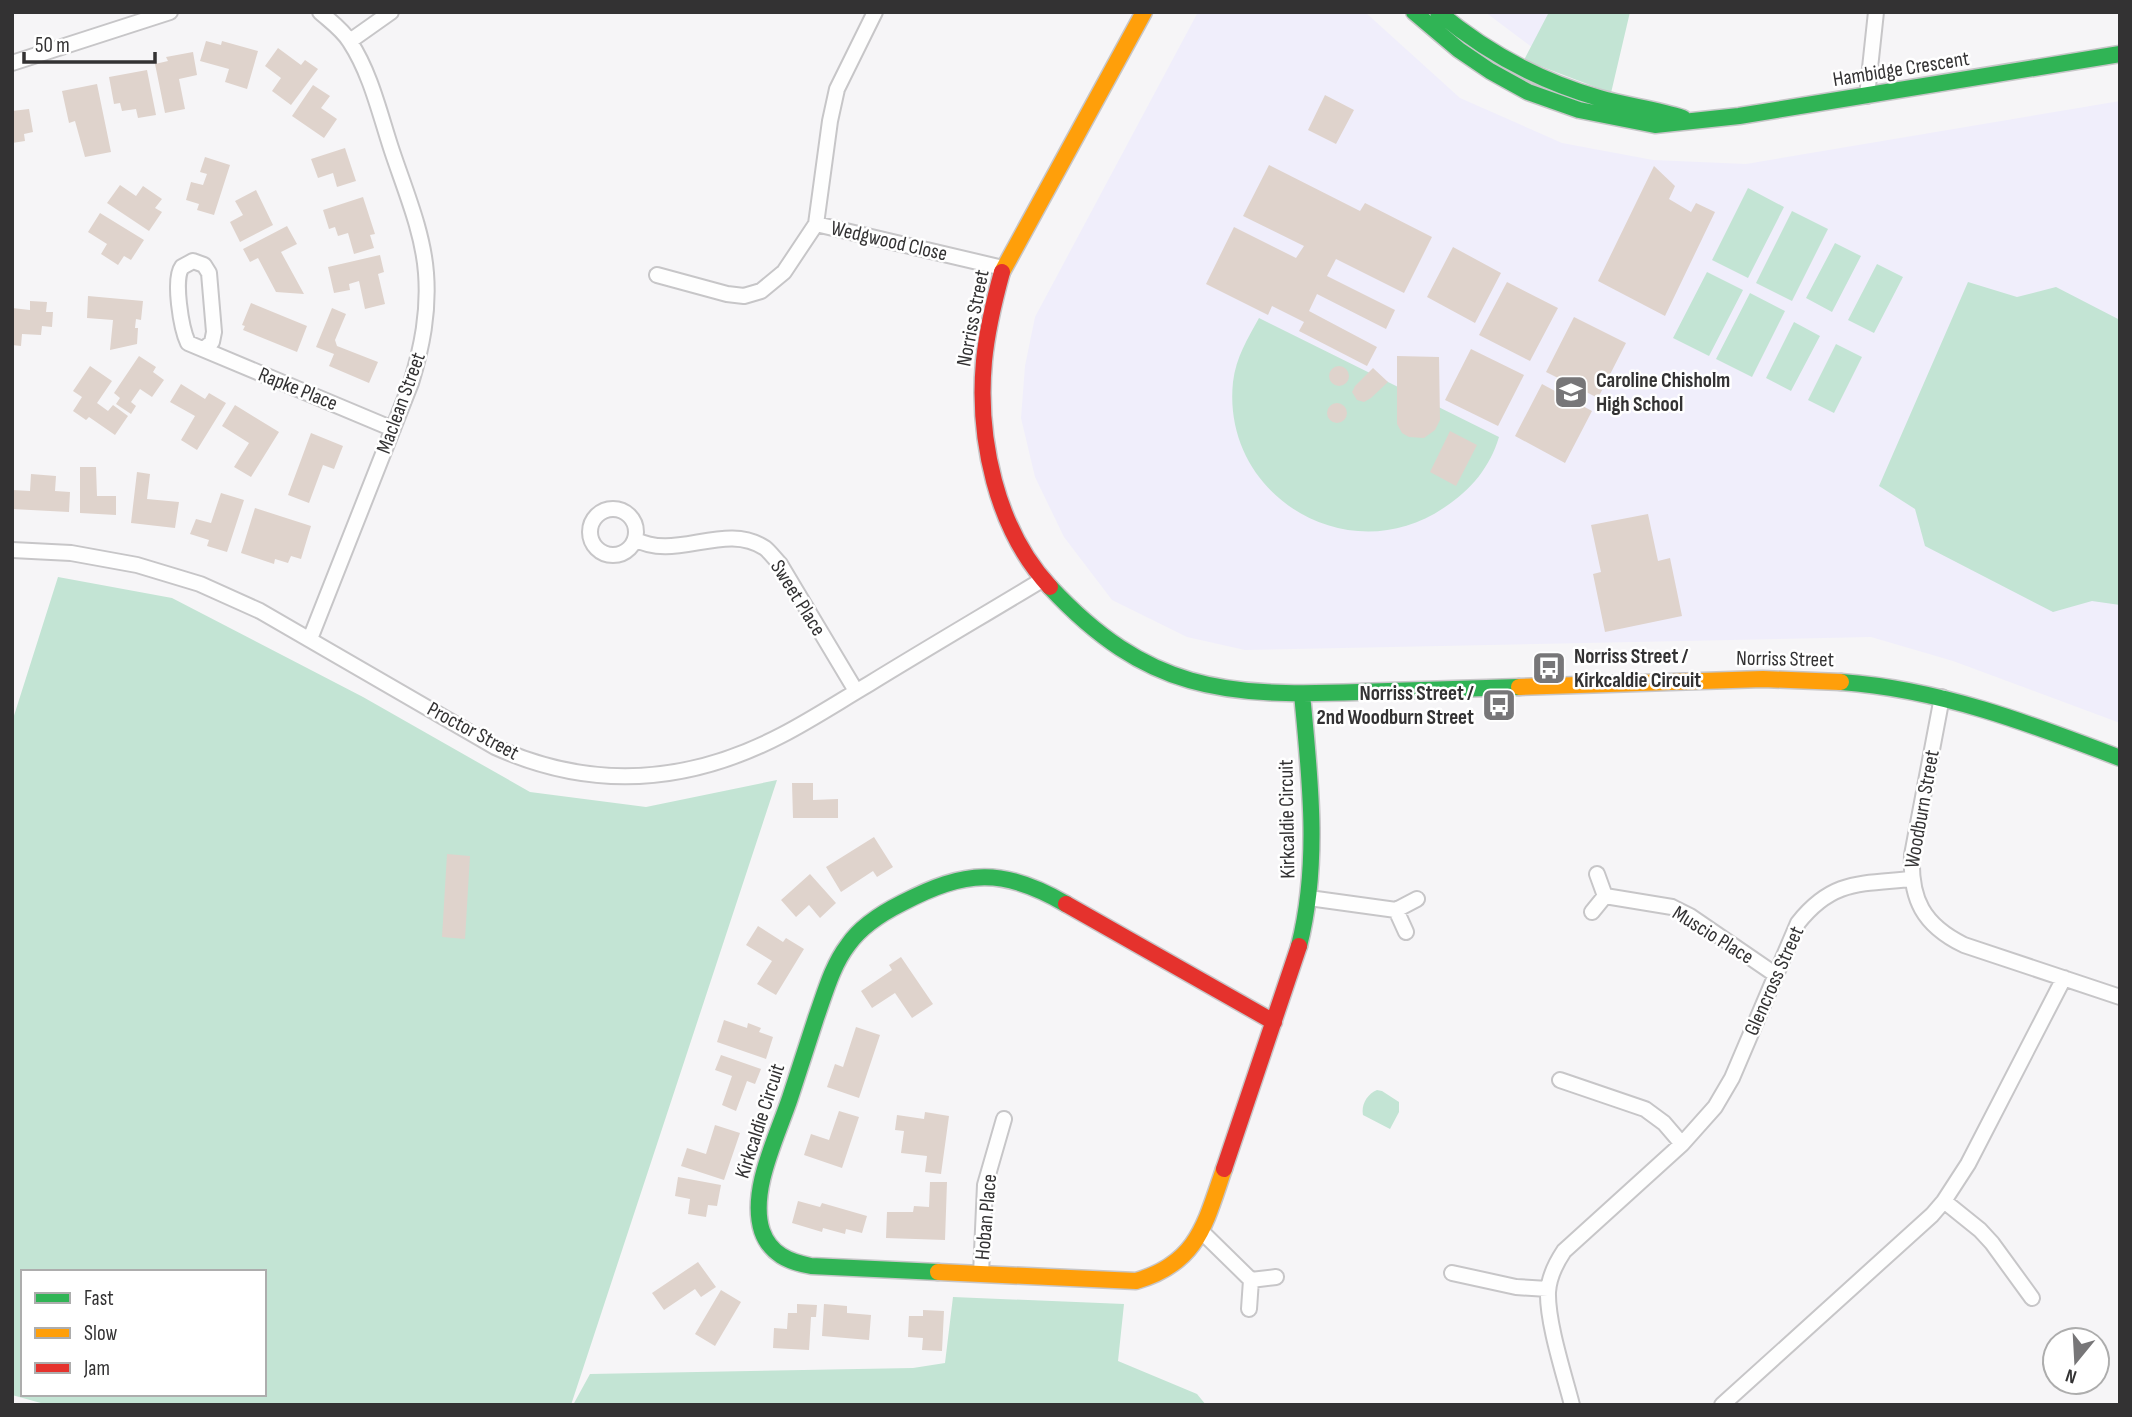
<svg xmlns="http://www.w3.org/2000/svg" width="2132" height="1417" viewBox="0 0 2132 1417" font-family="'Sofia Sans Condensed',sans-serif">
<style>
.education{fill:#f0eefb}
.green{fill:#c3e4d4;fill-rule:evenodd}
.building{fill:#dfd3cc}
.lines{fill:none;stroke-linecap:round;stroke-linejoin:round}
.street-casing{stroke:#c7c6c8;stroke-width:18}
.fast-casing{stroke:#c7c6c8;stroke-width:19}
.slow-casing{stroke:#c7c6c8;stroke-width:19}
.jam-casing{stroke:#c7c6c8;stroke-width:19}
.street{stroke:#fefefe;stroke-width:14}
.fast{stroke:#30b455;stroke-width:16}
.slow{stroke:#ff9f0a;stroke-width:16}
.jam{stroke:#e5322d;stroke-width:16}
.labels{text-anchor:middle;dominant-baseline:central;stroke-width:5;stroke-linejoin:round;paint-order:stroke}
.street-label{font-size:21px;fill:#333233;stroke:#fff}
.poi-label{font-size:21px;font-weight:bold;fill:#333233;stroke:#fff;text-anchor:start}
</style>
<rect width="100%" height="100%" fill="#f6f5f7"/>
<path class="education" d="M1198 12H1365L1460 98 1562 143 1653 160 1746 164 2120 101V723L1953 661 1871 637 1245 650 1187 637 1112 600 1064 537 1035 477 1021 418 1025 366 1035 317Z
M1485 12H1551L1533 48Z"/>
<path class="green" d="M1549 12H1630L1611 93 1524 60Z
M1748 188 1784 207 1748 278 1712 260Z
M1792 211 1828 229 1792 301 1756 283Z
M1835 243 1861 256 1832 312 1806 298Z
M1877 264 1903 277 1874 333 1848 320Z
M1707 272 1743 290 1709 356 1673 338Z
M1968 282 2017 297 2056 287 2120 320V605L2092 601 2053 612 1925 546 1915 509 1879 486Z
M1750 293 1785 311 1752 377 1716 359Z
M1259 318 1499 437C1490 467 1471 490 1445 507 1350 573 1221 497 1233 382 1236 357 1248 338 1259 318Z
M1794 322 1820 336 1791 391 1766 378Z
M1836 344 1862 357 1834 413 1808 400Z
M58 577 172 598 363 697 530 792 646 807 777 780 571 1405H48L12 1395V722ZM23 1272H264V1394H23Z
M1377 1090 1382 1091 1399 1102V1112L1390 1129 1363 1115C1361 1105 1367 1094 1377 1090Z
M953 1297 1124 1304 1118 1361 1197 1394 1206 1405H573L590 1374 913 1368 945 1363Z"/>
<path class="building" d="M206 41 221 45 222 41 258 51 247 89 225 82 229 69 200 61Z
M278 48 301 65 305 60 318 69 291 105 272 91 281 78 265 66Z
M193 52 197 75 179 79 185 109 165 113 155 64 168 61 166 57Z
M147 70 156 115 138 118 136 109 122 111 120 103 114 104 109 77Z
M97 84 111 152 85 157 75 121 69 123 62 91Z
M313 85 330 96 321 108 337 119 324 138 292 116Z
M1325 95 1354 110 1336 144 1308 130Z
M29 109 33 132 24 134 25 141 12 143V111Z
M345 148 356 181 337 187 333 173 318 178 311 159Z
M205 157 230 165 214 215 197 210 199 204 186 200 191 182 203 185 207 174 200 172Z
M1269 165 1360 211 1365 203 1432 237 1404 293 1336 259 1327 276 1395 310 1386 329 1317 294 1309 311 1377 347 1367 366 1299 331 1304 322 1272 306 1268 315 1206 284 1234 227 1296 258 1304 246 1243 216Z
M1654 166 1675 186 1669 199 1691 212 1696 203 1715 212 1665 316 1598 281Z
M120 185 136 196 143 186 162 199 155 208 162 212 149 231 107 203Z
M256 190 273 225 240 242 230 222 243 215 235 201Z
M363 197 375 234 370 235 374 248 354 254 348 233 338 236 335 227 329 229 323 210Z
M100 213 144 240 131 260 124 256 118 265 101 254 107 244 88 232Z
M287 226 297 244 281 252 304 294 276 292 258 258 250 262 243 249Z
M1453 247 1501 273 1475 323 1427 297Z
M380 255 384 272 378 274 385 304 365 309 359 281 349 284 350 290 334 293 328 267Z
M1507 282 1558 308 1530 361 1479 335Z
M88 296 143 301 141 320 136 319 135 328H138L137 344 110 350 113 320 87 318Z
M30 301 47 302 46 312H53L52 327 42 326 41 335 22 334 21 346 12 345V308L30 310Z
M251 303 307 326 297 352 243 330 245 326 242 325Z
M332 308 346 314 335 340 337 346 378 362 369 383 329 366 334 354 316 347Z
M1574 317 1626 343 1598 398 1546 372Z
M1471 349 1524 375 1498 426 1445 400Z
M139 356 156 367 153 372 164 380 152 397 140 389 131 402 136 406 131 414 116 404 120 398 114 393Z
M1397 356 1439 357 1440 420 1435 430 1424 438 1409 437 1402 433 1397 424Z
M90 366 112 381 97 403 108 411 113 405 128 416 115 435 89 417 86 420 73 411 82 397 73 391Z
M1329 376a10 10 0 1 1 20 0a10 10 0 1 1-20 0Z
M1373 368 1388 382 1371 398 1364 402 1357 400 1352 392 1355 386Z
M181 384 205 399 209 393 226 403 197 450 181 440 195 416 170 402Z
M1542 384 1592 411 1565 463 1515 436Z
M1327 413a10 10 0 1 1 20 0a10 10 0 1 1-20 0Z
M235 405 279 432 251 477 234 467 249 443 222 426Z
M1450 431 1477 445 1456 486 1430 472Z
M311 433 343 446 334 469 323 465 309 503 288 495Z
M80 467H96L97 496H116V515L80 513Z
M137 472 150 474 147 499 179 502 175 528 131 523Z
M31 474 56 476 55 491 70 492 69 512 12 509V490L30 491Z
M221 493 244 500 227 552 207 546 209 540 190 534 196 519 211 523Z
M255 508 311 526 301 559 291 556 288 563 275 559 274 564 241 553Z
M1648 514 1658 561 1670 558 1682 616 1605 632 1593 574 1601 572 1591 525Z
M792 783H813V800L838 799V818H793Z
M874 837 893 867 877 877 873 871 841 892 826 867Z
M447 854 470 856 465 939 442 937Z
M810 874 836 903 820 918 809 905 796 917 781 900Z
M758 926 783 942 786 938 804 949 776 995 757 984 772 961 746 945Z
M901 957 933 1004 912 1018 895 993 872 1008 861 991 892 970 889 965Z
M724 1020 747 1028 748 1023 761 1028 759 1032 773 1037 766 1059 717 1042Z
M856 1027 880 1035 859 1098 827 1087 835 1064 843 1067Z
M721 1055 761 1069 755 1084 747 1081 736 1111 722 1105 732 1076 715 1070Z
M839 1111 859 1117 842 1168 804 1155 811 1134 829 1140Z
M925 1112 949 1116 941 1174 925 1172 927 1156 901 1153 904 1131 895 1130 897 1115 924 1119Z
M715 1125 740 1133 724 1180 681 1166 687 1148 706 1154Z
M678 1177 721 1185 717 1206 708 1205 706 1217 688 1214 690 1199 675 1196Z
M930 1182H947L945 1240 886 1238 887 1212H913L914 1206 929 1207Z
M798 1201 820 1207 822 1203 867 1216 862 1233 846 1229 845 1234 823 1228 822 1232 792 1223Z
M698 1262 716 1287 701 1297 695 1289 664 1310 652 1293Z
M721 1290 741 1302 715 1346 695 1334Z
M797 1304 817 1305 816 1317H811L809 1350 773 1348 774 1328 787 1329 788 1313H797Z
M824 1304 847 1306V1313L871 1315 869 1340 822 1336Z
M923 1310 944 1311 942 1351 922 1350 923 1338 908 1337 909 1316H923Z"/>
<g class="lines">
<g class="street-casing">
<path id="street" d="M350 41 391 12
M12 63 170 12
M1867 96 1876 12
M816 224 1003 268
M657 275 727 294 744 296 761 291 784 272 816 224 830 121 837 89 875 12
M205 348 212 342 214 332 209 273 204 265 193 261 182 267C173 279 181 328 188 343L393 429
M590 532a23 23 0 1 1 46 0a23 23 0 1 1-46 0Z
M635 539C675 562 725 521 765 548 770 552 775 559 780 564L856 691
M12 550 71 553 137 565 200 584 260 611 495 747C592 791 688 784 782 735 811 720 840 701 869 684 926 649 984 615 1042 580
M310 639 411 383C422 347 429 312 426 273 423 232 405 190 392 151 380 115 371 74 350 42 343 30 330 21 320 12
M1942 697 1912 855C1910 899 1923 925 1964 945L2120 997
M1597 874 1605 896 1672 907 1690 916 1776 975
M1309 898 1396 910 1417 899
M1396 910 1406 932
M1592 912 1605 896
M1560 1080 1645 1109 1664 1123 1682 1144
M1944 1201 1980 1230 1992 1243 2032 1298
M1202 1232 1251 1280 1276 1277
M1452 1273 1516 1287 1548 1289
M981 1274 985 1185 1004 1119
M1249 1309 1251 1280
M1572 1405C1564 1374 1547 1322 1548 1292 1549 1277 1556 1263 1564 1251L1682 1144 1715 1107 1732 1078 1798 923C1832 880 1860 884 1911 879
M1722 1405 1932 1215 1944 1201 1968 1164 2064 978"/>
</g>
<g class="fast-casing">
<path id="fast" d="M1414 12 1459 50 1490 71 1528 92 1579 110 1655 125 1739 116 2120 54
M1438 12C1486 52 1539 81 1599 98 1627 106 1655 109 1683 118
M1050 587C1147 691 1224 697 1359 692 1412 690 1465 689 1519 687
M1841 682C1939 689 2029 723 2120 758
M1299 946C1320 863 1310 778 1302 694
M938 1272 811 1266C789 1262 770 1254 762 1231 749 1191 777 1137 790 1098 799 1071 807 1045 816 1018 825 993 832 966 848 945 861 926 882 913 902 903 965 870 1003 867 1066 904"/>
</g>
<g class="slow-casing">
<path id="slow" d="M1002 272 1144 12
M1519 687 1763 679 1841 682
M938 1272 1136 1281C1198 1263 1205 1224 1224 1169"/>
</g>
<g class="jam-casing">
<path id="jam" d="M1002 272C994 301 987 330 984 361 977 438 996 529 1050 587
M1066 904 1274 1022
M1224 1169 1299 946"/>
</g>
<use href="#street" class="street"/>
<use href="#fast" class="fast"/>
<use href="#slow" class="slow"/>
<use href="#jam" class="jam"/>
</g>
<defs>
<g id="school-square" transform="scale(1.75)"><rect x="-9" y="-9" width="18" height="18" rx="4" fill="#777678" stroke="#fff"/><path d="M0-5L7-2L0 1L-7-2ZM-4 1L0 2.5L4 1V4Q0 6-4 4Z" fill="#fff"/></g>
<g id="bus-square" transform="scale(1.75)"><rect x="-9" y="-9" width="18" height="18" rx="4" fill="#777678" stroke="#fff"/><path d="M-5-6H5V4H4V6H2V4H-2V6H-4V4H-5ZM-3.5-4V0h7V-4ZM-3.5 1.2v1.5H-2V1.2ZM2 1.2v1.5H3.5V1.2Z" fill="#fff"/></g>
</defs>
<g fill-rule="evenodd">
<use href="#school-square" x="1571" y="392"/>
<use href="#bus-square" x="1549" y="668"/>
<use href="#bus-square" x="1499" y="705"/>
</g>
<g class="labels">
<g class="street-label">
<text transform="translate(1901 69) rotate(-9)">Hambidge Crescent</text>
<text transform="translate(889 241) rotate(13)">Wedgwood Close</text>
<text transform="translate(973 318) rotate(-79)">Norriss Street</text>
<text transform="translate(298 389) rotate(22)">Rapke Place</text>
<text transform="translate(401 403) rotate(-70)">Maclean Street</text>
<text transform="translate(798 598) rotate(58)">Sweet Place</text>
<text transform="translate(1785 659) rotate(1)">Norriss Street</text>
<text transform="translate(473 731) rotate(28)">Proctor Street</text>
<text transform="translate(1922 809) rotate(-80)">Woodburn Street</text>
<text transform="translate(1287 819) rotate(-91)">Kirkcaldie Circuit</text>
<text transform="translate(1713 935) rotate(32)">Muscio Place</text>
<text transform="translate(1774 981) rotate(-66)">Glencross Street</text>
<text transform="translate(760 1121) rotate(-72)">Kirkcaldie Circuit</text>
<text transform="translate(986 1217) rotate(-85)">Hoban Place</text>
</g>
<g class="poi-label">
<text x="1596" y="380">Caroline Chisholm<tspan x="1596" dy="24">High School</tspan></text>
<text x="1574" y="656">Norriss Street /<tspan x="1574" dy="24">Kirkcaldie Circuit</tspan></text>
<text x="1474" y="693" text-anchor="end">Norriss Street /<tspan x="1474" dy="24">2nd Woodburn Street</tspan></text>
</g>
</g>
<rect width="2132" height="1417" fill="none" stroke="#333233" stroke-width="28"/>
<rect x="21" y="1270" width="245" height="126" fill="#ffffff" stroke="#adadad" stroke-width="2"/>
<rect x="35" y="1293" width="35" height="10" fill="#30b455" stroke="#adadad" stroke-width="2"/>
<text x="84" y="1305" font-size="21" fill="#333233">Fast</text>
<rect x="35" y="1328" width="35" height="10" fill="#ff9f0a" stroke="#adadad" stroke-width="2"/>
<text x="84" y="1340" font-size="21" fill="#333233">Slow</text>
<rect x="35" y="1363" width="35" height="10" fill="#e5322d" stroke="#adadad" stroke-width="2"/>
<text x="84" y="1375" font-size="21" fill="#333233">Jam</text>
<g transform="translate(2076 1361) rotate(198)"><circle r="33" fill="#ffffff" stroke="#adadad" stroke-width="2"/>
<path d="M0-5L12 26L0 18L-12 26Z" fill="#777678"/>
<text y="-10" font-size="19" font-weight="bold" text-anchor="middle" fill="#333233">N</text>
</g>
<path d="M24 52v10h131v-10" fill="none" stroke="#333233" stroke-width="3.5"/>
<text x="35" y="52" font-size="21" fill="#333233" stroke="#ffffff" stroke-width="5" paint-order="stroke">50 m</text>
</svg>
